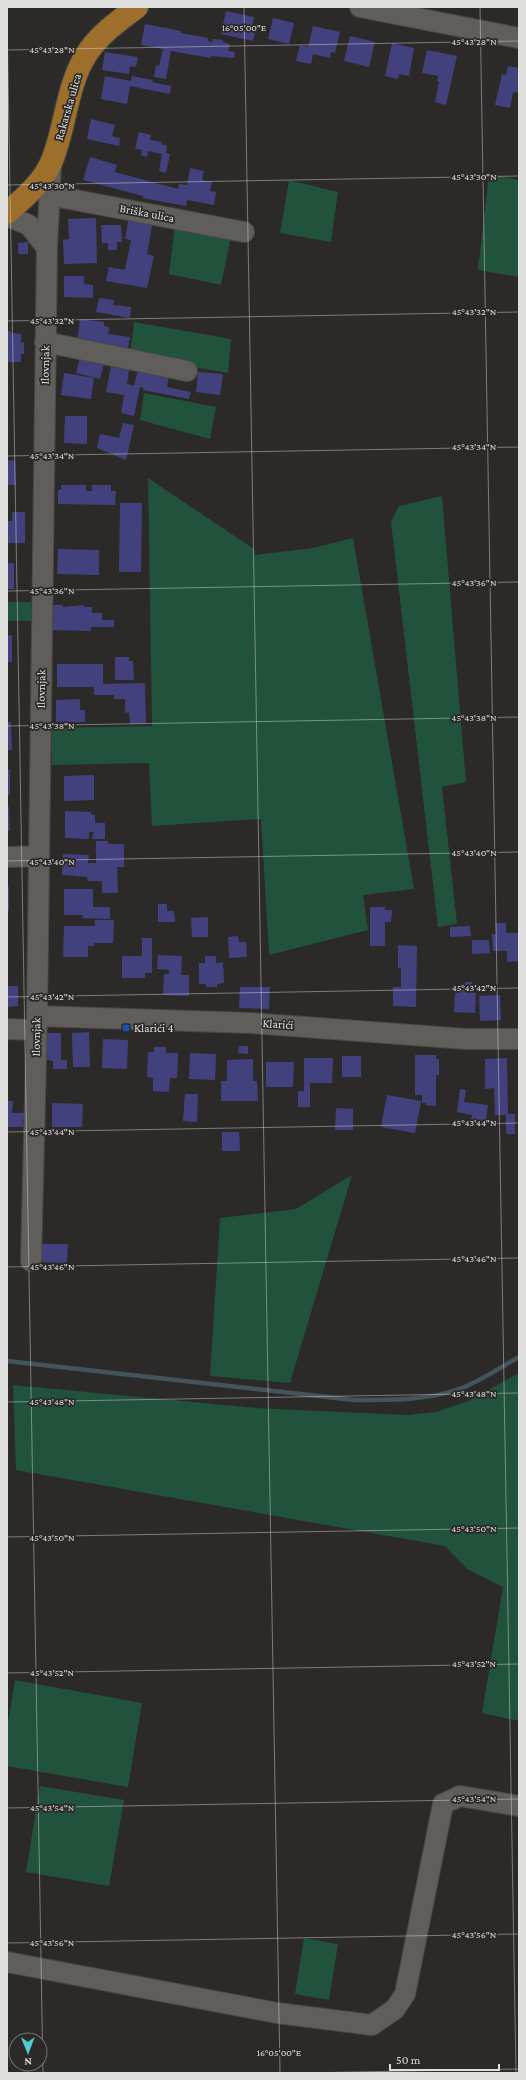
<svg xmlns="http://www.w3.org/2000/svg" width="526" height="2080" viewBox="0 0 526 2080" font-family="'Crimson Pro',serif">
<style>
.green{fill:#21523b}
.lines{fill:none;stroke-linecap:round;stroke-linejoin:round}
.stream{stroke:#43545a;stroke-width:4.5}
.building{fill:#43417d}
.minor-casing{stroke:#494846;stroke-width:22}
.major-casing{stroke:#494846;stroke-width:24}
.minor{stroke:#5f5e5b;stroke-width:20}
.major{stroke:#9e6f2a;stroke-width:22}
.ticks{fill:none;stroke:#dfdfdd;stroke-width:1;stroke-opacity:0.45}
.transit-dot{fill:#1a4fb4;stroke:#2c2a28;stroke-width:1.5}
.labels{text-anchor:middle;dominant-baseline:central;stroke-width:3.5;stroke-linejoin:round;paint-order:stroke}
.street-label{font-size:12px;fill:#dfdfdd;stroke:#2c2a28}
.poi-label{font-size:12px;fill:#dfdfdd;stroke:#2c2a28;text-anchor:start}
.ticks-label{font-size:10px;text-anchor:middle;fill:#dfdfdd;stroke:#2c2a28;stroke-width:3.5;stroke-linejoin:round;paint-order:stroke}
</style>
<rect width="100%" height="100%" fill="#2c2a28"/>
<path class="green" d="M489 174 519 180V277L478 270Z
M289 180 338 192 331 242 280 233Z
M175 225 231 236 221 285 169 274Z
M134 322 231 339 228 373 130 356Z
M144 393 216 407 210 439 140 420Z
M148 478 254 549 255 555 313 548 353 538 414 889 363 895 368 930 269 955 261 819 152 826 149 763 52 765V728L152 726Z
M442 496 466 782 442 787 457 924 438 927 391 522 399 506Z
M7 602H31V621H7Z
M352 1175 290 1383 210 1376 220 1218 296 1209Z
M519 1373V1721L482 1713 503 1587 467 1569 445 1546 16 1470 13 1385 256 1408 406 1415 436 1412 468 1401Z
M15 1680 142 1703 128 1787 7 1766V1729Z
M40 1786 124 1800 109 1886 26 1872Z
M304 1938 338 1944 329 2000 295 1994Z"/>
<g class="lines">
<path class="stream" d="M7 1361 354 1400C391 1400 427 1401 462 1388 482 1380 501 1367 519 1357"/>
</g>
<path class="building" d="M226 11 254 17 252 27 256 28 253 41 221 34Z
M273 18 294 23 289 44 268 39Z
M145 24 181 31V33L208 38V41L212 42 213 39 223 40V42L230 44 228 51 235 52 234 58 211 56V58L171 51 166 79 154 77 156 65 159 66 163 49 141 45Z
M313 26 340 32 335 53 331 52 330 58 313 54 311 64 296 61 300 45 308 47Z
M350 36 375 42 369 67 344 61Z
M392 43 414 48 409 76 399 74 398 79 385 76Z
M427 50 457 56 446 105 435 102 439 81H437L438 76 422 73Z
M105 52 138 57 136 67 130 66 129 74 102 70Z
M508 66 519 68V93L513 92 510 108 495 105 502 74 506 75Z
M105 76 131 81 132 76 153 80 152 82 171 86 170 94 130 86 127 104 101 99Z
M91 119 115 125 112 136 120 138 119 146 87 139Z
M139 132 151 135 150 140 162 142 161 144 167 146 166 153 170 154 166 173 159 171 162 154 148 151 147 157 141 155 142 150 135 149Z
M90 157 117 165 115 172 178 189 179 184 187 185 190 168 204 171 202 180 212 182 210 191 216 192 214 205 187 200 186 206 143 198V196L83 180Z
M129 216 153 220 147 254 154 256 147 288 106 281 109 267 125 270 131 240 125 239Z
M96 218 97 263 64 264 63 240 69 239 68 219Z
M101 225H121L122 242H117V250H108V243H102Z
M28 242V254H18V243Z
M64 276H84V284L93 285V298L64 297Z
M99 298 114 300 113 305 131 307 130 318 96 312Z
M80 319 104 322V326L109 327 108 334 130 337 127 353 77 343Z
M7 331H11V333L21 334V343L24 342V354H21V362H7Z
M81 354 105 360 100 379 76 373Z
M112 361 130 364 127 384 134 386 139 365 169 375 167 387 191 392 189 399 143 390 144 388 140 387 134 416 121 413 124 395 106 392Z
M198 372 223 374 220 395 196 392Z
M64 373 94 378 91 399 61 395Z
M65 416H87V444L64 443Z
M123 423 134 425 126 460 97 448 100 434 119 438Z
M15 460 16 485H7V461Z
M61 485H86V491H92V485H111V491H116L115 505 58 504V490H61Z
M120 503H142L141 572H119Z
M12 512H25V543H7V521H12Z
M58 549 99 550V575L57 574Z
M7 563H14V589H7Z
M53 605H63V607L84 605V607H92V613H102V620H114V627H91V631L53 630Z
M12 635V662H7V636Z
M115 657H129V661H133L134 680H115Z
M57 664H103V684L145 683 146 723 130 724 129 712 125 713V699H114V695H94V687H57Z
M80 699V710H85V722H56V700Z
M7 722H11L12 750H7Z
M7 770H10V795H7Z
M94 775V800L64 801V776Z
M7 807H9L10 831H7Z
M65 811 91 812V814L95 815V823H105V839H92L93 833 95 832H89V839L65 838Z
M96 841H108V844H124V867H117L118 893H102V881H88L87 877 62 875 63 854 89 855 88 863H96Z
M7 887H9V911H7Z
M64 889H93V907H110V919L82 918 83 915H64Z
M158 904H167V911H174L175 922H158Z
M370 907H385V910H392L391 922H385V946H370Z
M208 917V937H192L191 918Z
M95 920H114L113 943H94V946H88V957H63L64 926H95Z
M495 923H506V933H519V961L507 962V951H493L492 934H496Z
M470 926 471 936 450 937V927Z
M238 936 239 942H246L247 957 229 958 228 937Z
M142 938H152V973H145V978H122V956H142Z
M472 940H489L490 953 472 954Z
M398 945 417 946 416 1007 393 1006V987H401V968H398Z
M158 955 182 956 181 975H189V996L163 995 164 974H169V970L157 969Z
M205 956H216V963L223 962 224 983 217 984V987H206V984H199V963H205Z
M465 982H472L471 992 476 993 475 1013 454 1012 455 992H459V987H465Z
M7 986H18V1006L7 1007Z
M240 987H270L269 1009 239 1008Z
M500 995 501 1020 480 1021 479 996Z
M89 1032 90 1067H73L72 1033Z
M47 1033H61V1060H67V1069H53V1061L47 1060Z
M103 1039 128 1040 127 1069 102 1068Z
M239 1046H248V1054L238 1053Z
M154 1047H166V1053H178L177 1078H170L169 1092 153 1091V1078L147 1077 148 1052H154Z
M190 1053 216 1054 215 1080 189 1079Z
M415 1055H436V1059H439V1075H436V1106L426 1105V1103H422V1095H415Z
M342 1056H361V1077H342Z
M304 1058H333L332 1083H310V1107H298V1091H304Z
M507 1058 508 1114H515V1134H506V1115H495L494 1088 485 1089V1059Z
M253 1059V1081H257L258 1101H221V1081H227V1060Z
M266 1062H294L293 1087H266Z
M460 1089 466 1090 464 1102 488 1105 485 1126 470 1124 472 1115 457 1112Z
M185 1094H198L197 1122 183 1121Z
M387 1095 421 1101 415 1133 381 1127Z
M7 1101H13L12 1113H24L23 1127H7Z
M52 1103 83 1104 82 1127H52Z
M336 1108 353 1109V1130H335Z
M222 1132H239L240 1151H222Z
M42 1244H68L67 1263 41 1262Z"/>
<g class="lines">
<g class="minor-casing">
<path id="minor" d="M360 7 519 38
M49 195 244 232
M7 216 29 225 47 248
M45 342 187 371
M7 857 39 856
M37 1016 251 1023 466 1039H519
M7 1029 36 1030
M31 1261 37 1016 47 248 51 164
M7 1962 277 2013 372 2025 395 2009 405 1994 443 1804 460 1796 519 1806"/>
</g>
<g class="major-casing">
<path id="major" d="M7 213C24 198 42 183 51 163 66 128 66 87 86 55 98 35 119 21 137 7"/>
</g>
<use href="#minor" class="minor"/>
<use href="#major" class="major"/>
</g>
<path class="ticks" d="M244 7 280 2073M480 7 516 2073M7 18 43 2073M7 50 519 41M7 185 519 176M7 321 519 312M7 456 519 447M7 591 519 582M7 726 519 717M7 861 519 852M7 997 519 988M7 1132 519 1123M7 1267 519 1258M7 1402 519 1393M7 1537 519 1528M7 1673 519 1664M7 1808 519 1799M7 1943 519 1934M301 2073 519 2069"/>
<rect class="transit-dot" x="122" y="1024" width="8" height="8" rx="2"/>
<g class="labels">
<g class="street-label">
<text transform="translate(68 107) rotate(-74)">Rakarska ulica</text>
<text transform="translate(147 213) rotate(11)">Briška ulica</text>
<text transform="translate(45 365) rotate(-89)">Ilovnjak</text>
<text transform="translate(41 689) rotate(-89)">Ilovnjak</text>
<text transform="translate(278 1024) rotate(4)">Klarići</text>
<text transform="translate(36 1037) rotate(-89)">Ilovnjak</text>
</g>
<g class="poi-label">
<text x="134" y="1028">Klarići 4</text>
</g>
</g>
<g class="ticks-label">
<text x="244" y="31">16°05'00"E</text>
<text x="474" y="45">45°43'28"N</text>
<text x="52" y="53">45°43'28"N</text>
<text x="474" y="180">45°43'30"N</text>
<text x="52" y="189">45°43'30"N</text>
<text x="474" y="315">45°43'32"N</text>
<text x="52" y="324">45°43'32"N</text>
<text x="474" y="450">45°43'34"N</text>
<text x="52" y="459">45°43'34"N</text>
<text x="474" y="586">45°43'36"N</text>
<text x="52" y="594">45°43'36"N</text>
<text x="474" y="721">45°43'38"N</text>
<text x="52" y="729">45°43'38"N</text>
<text x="474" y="856">45°43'40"N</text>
<text x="52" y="865">45°43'40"N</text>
<text x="474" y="991">45°43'42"N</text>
<text x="52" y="1000">45°43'42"N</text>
<text x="474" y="1126">45°43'44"N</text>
<text x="52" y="1135">45°43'44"N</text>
<text x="474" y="1262">45°43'46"N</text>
<text x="52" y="1270">45°43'46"N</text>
<text x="474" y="1397">45°43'48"N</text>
<text x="52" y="1405">45°43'48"N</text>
<text x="474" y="1532">45°43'50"N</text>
<text x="52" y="1541">45°43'50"N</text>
<text x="474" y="1667">45°43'52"N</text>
<text x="52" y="1676">45°43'52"N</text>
<text x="474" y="1802">45°43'54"N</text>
<text x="52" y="1811">45°43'54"N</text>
<text x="474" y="1938">45°43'56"N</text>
<text x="52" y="1946">45°43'56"N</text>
<text x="279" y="2056">16°05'00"E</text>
</g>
<rect width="526" height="2080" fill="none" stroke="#dfdfdd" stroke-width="16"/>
<g transform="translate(28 2052) rotate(179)"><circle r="19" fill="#2c2a28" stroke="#747270"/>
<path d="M0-3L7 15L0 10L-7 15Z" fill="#51ccd3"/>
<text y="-6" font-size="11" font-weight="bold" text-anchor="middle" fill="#dfdfdd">N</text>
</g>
<path d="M390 2064v6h109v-6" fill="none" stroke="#dfdfdd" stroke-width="2"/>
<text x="396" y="2064" font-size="12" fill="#dfdfdd" stroke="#2c2a28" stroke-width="3" paint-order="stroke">50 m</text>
</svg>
